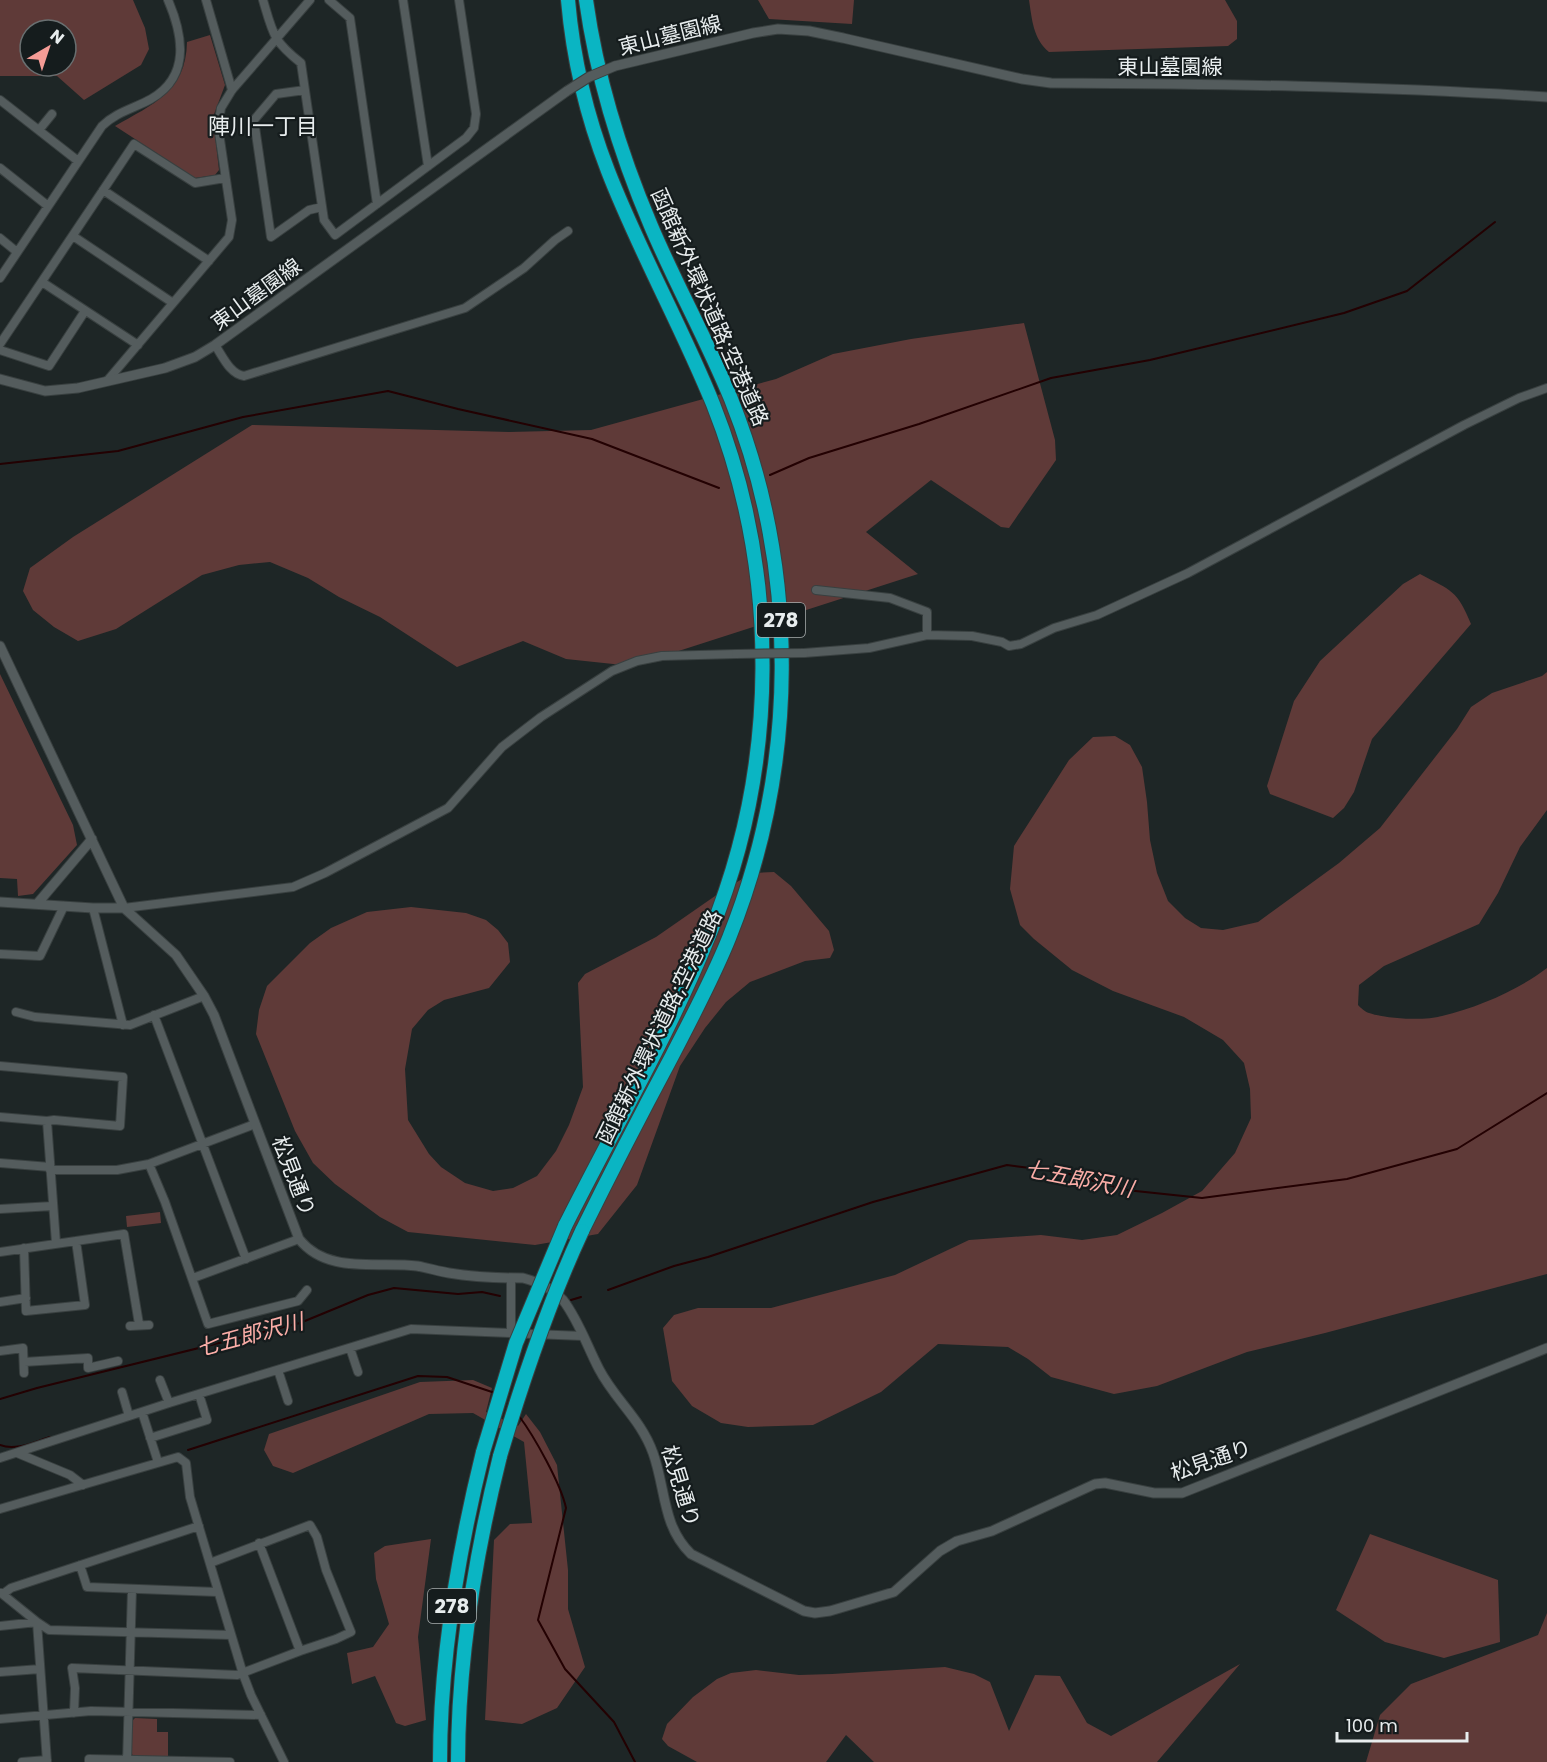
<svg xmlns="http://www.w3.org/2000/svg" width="1547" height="1762" viewBox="0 0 1547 1762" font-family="Poppins,'Noto Sans JP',sans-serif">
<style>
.green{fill:#5f3a38;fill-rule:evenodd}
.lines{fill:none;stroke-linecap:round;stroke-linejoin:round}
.stream{stroke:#230102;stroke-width:2}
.minor-casing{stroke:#394040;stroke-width:10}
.tertiary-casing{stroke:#394040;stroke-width:11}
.motorway-casing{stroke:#394040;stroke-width:16}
.minor{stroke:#545c5d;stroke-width:8}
.tertiary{stroke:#545c5d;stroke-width:9}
.motorway{stroke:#0ab5c3;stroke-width:14}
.minor-bridge-casing{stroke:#394040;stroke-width:10;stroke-linecap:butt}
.tertiary-bridge-casing{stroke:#394040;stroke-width:11;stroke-linecap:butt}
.motorway-bridge-casing{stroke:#394040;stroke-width:16;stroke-linecap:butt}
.minor-bridge{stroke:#545c5d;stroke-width:8}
.tertiary-bridge{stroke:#545c5d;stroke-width:9}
.motorway-bridge{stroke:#0ab5c3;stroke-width:14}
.labels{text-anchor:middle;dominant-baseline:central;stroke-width:4.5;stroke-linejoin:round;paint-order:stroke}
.shield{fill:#151c1d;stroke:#a9aeaf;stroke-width:1.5}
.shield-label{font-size:20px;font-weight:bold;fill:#e8edee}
.street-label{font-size:21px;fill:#e8edee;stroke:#151c1d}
.neighbourhood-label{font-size:22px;fill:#e8edee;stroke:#151c1d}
.water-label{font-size:22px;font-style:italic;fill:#fbada7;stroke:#151c1d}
</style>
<rect width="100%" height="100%" fill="#1e2626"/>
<path class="green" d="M0 0H133L145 28 149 49 141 65 84 100 57 76H0ZM30 30H66V66H30Z
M758 0H854L852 24 769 19Z
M1029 0H1225L1237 21V39L1228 46 1049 52C1033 39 1032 19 1029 0Z
M210 35 225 85 213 117 219 170 215 175 195 178 115 126C153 104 186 92 187 42Z
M1024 323 1055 440 1056 460 1009 528 1001 527 931 480 866 532 918 574 632 666 566 659 523 641 457 667 380 617 339 597 308 578 270 562 239 565 202 575 116 629 78 641 54 627 33 610 23 591 30 568 73 537 252 425 509 432 591 430 776 379 833 354 911 339Z
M1420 574C1452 591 1457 590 1471 624L1372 739 1354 792 1344 808 1333 818 1270 794 1267 786 1294 701 1320 661 1403 584Z
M1547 672V810L1520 847 1498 893 1479 924 1384 966 1359 985 1358 1005C1361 1008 1365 1012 1369 1013 1387 1019 1424 1021 1442 1016 1478 1007 1517 991 1547 968V1274L1325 1333 1247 1352 1157 1386 1114 1394 1051 1377 1028 1359 1008 1347 938 1344 881 1392 813 1425 748 1427 721 1423 692 1406 672 1381 663 1328 674 1315 698 1308H771L895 1275 969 1240 1041 1235 1082 1240 1117 1235 1162 1213 1202 1191 1235 1153 1251 1118 1250 1089 1244 1063 1223 1040 1184 1017 1113 991 1072 970 1034 939 1020 925 1010 889 1014 846 1069 760 1093 737 1115 736 1130 745 1142 767 1147 802 1150 840 1157 873 1168 901 1185 918 1201 928 1223 930 1258 922 1339 863 1380 828 1457 729 1471 707 1492 693 1542 676Z
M0 674 73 825 77 845 33 894 18 896 17 879 0 878Z
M774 872 791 886 829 931 834 950 830 958 805 961 750 982 726 1002 705 1028 680 1066 637 1185 598 1234 535 1245 408 1232 380 1217 335 1184 313 1163 295 1131 256 1034 259 1010 267 986 310 943 331 928 367 912 411 907 466 913 486 920 498 930 508 943 510 962 489 988 444 1000 428 1010 412 1029 405 1069 408 1120 429 1154 441 1167 465 1183 493 1191 513 1188 537 1176 556 1151 569 1125 583 1087 578 983 585 974 656 937 728 887 753 873Z
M160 1212 161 1223 127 1227 126 1216Z
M473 1380 492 1388 486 1412 518 1426 526 1414 540 1432 557 1465 568 1570V1609L585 1667 557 1708 522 1724 485 1720 494 1540 510 1524 532 1523 524 1442 473 1413 429 1414 293 1473 273 1466 264 1450 269 1434 420 1382Z
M1370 1534 1498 1580 1500 1642 1444 1658 1385 1642 1336 1610Z
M431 1539 418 1637 426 1720 405 1726 396 1723 375 1676 352 1684 347 1653 373 1647 389 1624 376 1579 374 1553 385 1546Z
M1547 1613V1762H1366L1380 1715 1411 1684 1538 1635Z
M1240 1664 1157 1762H874L846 1735 826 1762H697L668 1746 662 1739 667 1724 693 1697 717 1679 731 1673 756 1670 799 1675 832 1674 945 1667 974 1674 990 1682 1009 1731 1035 1675 1060 1676 1087 1723 1111 1736Z
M135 1718 157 1719V1732H168V1757L135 1756 131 1754 132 1721Z"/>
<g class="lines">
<path class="stream" d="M0 464 118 451 243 417 388 391 458 409 592 439 719 488
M770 475 809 458 919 424 1051 378 1150 360 1344 313 1407 291 1495 222
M608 1290 674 1266 708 1257 873 1202 1007 1165 1062 1172 1126 1190 1202 1198 1347 1179 1457 1149 1547 1093
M571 1300 581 1297
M0 1399 37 1388 300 1323 368 1295 394 1288 458 1294 482 1292 500 1296
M519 1416C534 1436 561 1484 566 1508L538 1620 565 1669 614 1722 635 1762
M0 1445C16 1451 34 1442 50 1437
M188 1450 418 1376 447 1377 495 1393"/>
<g class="minor-casing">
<path id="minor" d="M206 0 232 90
M263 0C273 34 273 41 301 63L324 220 335 235 466 138 474 128 476 114 459 0
M329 0 350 18 377 204
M403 0 428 166
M305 90 276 94 254 120 271 237 309 210 322 207
M0 100 78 161
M39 130 52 114
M0 168 48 206
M103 190 209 261
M73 236 173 303
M0 238 17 252
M0 278 102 126C116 112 135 108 151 99 191 76 183 35 168 0
M42 282 138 345
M0 344 134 144 195 183 225 178
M215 345C223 357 230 374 244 376L465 308 524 268 555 240 568 231
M0 350 49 366 85 311
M107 381 229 237 232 220 218 126 221 108 232 90 310 0
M816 590 890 598 927 612V635
M804 653 869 648 927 635 972 636 1002 642 1009 646 1021 644 1054 628 1097 615 1188 573 1464 425 1519 398 1547 388
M93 908 123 1025
M124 908 293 887 325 873 448 808 502 747 541 717 612 671 637 661 662 656 736 654
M0 954 40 956 64 906
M16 1012 35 1017 130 1025 204 996
M154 1015 246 1259
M0 1066 123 1077 120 1126 54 1120 47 1121 0 1117
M47 1121 56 1243
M0 1163 50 1167
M149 1164 165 1202 208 1324 298 1301 307 1290
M50 1170H117L149 1164 255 1124
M0 1209 53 1206
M24 1248 26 1311 85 1305 76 1241
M0 1252 124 1234 139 1324
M193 1278 299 1239
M0 1302 26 1298
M130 1326 149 1325
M511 1333V1278
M350 1348 358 1372
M0 1351 23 1348 24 1373
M24 1362 88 1358V1368L118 1361
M278 1370 288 1401
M160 1380 169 1403
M122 1392 129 1416
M142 1412 158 1462
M150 1438 207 1420 199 1394
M17 1453 70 1475 83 1485
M0 1458 169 1403 411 1329 583 1336
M0 1509 178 1457 186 1463 190 1497 243 1674 251 1695 284 1762
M210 1563 310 1525 317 1537 326 1570 351 1632 336 1639 300 1651
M80 1565 87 1587 217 1592
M1 1593 37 1622 47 1762
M3 1594 11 1588 199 1526
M0 1626 37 1622 49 1630 231 1635
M0 1672 40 1669
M74 1713 75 1688 72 1668 237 1675 300 1651 259 1543
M0 1719 91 1711 261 1715
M22 1762 47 1760
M89 1762V1759L230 1762
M127 1762 132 1589"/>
</g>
<g class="tertiary-casing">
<path id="tertiary" d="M615 66 753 33 778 29 809 31 843 38 1022 79 1051 83C1217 84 1382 86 1547 97
M0 379 45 391 78 388 165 368 195 357 215 345 567 91
M0 646 124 908
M0 902 93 908H124L176 955 204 996 214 1015 299 1239C328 1275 377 1261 417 1266 428 1268 438 1271 449 1273 473 1277 499 1278 523 1278 538 1282 553 1289 563 1300 579 1321 587 1346 599 1369 615 1400 641 1419 653 1453 666 1489 662 1526 691 1554L804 1611 815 1613 830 1611 894 1592 940 1551 957 1541 992 1531 1095 1484 1105 1483 1154 1493H1182L1547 1348
M37 904 92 839"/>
</g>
<g class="motorway-casing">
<path id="motorway" d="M565 1226C613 1130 670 1033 710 933 779 765 780 573 713 404 681 325 639 251 608 171 587 117 573 58 568 0
M582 1231C611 1172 641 1114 672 1056 692 1017 713 978 729 938 798 766 800 572 731 399 707 340 676 285 651 226 620 153 597 79 586 0
M440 1762C440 1658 458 1553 483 1452
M458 1762C458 1659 475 1556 500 1456"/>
</g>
<use href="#minor" class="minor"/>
<use href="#tertiary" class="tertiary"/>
<use href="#motorway" class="motorway"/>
<g class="minor-bridge-casing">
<path id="minor-bridge" d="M736 654 804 653"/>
</g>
<g class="tertiary-bridge-casing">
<path id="tertiary-bridge" d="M567 91 589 77 615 66"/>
</g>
<g class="motorway-bridge-casing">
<path id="motorway-bridge" d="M483 1452 516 1343 565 1226
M500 1456C523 1379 548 1304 582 1231"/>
</g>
<use href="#minor-bridge" class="minor-bridge"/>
<use href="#tertiary-bridge" class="tertiary-bridge"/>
<use href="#motorway-bridge" class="motorway-bridge"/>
</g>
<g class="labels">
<g class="shield">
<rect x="757" y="603" width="48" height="34" rx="4.5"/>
<rect x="428" y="1589" width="48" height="34" rx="4.5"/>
</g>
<g class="shield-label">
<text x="781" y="620">278</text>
<text x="452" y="1606">278</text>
</g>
<g class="street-label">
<text transform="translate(670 35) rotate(-14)">東山墓園線</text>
<text x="1170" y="66">東山墓園線</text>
<text transform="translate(256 294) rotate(-36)">東山墓園線</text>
<text transform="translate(710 307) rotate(66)">函館新外環状道路;空港道路</text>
<text transform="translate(659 1027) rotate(-64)">函館新外環状道路;空港道路</text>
<text transform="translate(294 1176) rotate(69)">松見通り</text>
<text transform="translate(1211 1460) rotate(-19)">松見通り</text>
<text transform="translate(681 1486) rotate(73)">松見通り</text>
</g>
<g class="neighbourhood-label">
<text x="263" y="126">陣川一丁目</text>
</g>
<g class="water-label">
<text transform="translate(1079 1179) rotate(11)">七五郎沢川</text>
<text transform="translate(250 1335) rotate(-15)">七五郎沢川</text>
</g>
</g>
<g transform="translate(48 48) rotate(39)"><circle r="28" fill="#151c1d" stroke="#697071" stroke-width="1.5"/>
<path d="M0-4.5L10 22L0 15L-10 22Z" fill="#f59c96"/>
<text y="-9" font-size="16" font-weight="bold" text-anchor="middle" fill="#e8edee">N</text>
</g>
<path d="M1337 1732v9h130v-9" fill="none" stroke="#e8edee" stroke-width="3"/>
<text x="1346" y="1732" font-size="18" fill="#e8edee" stroke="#151c1d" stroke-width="4.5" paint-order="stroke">100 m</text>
</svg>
